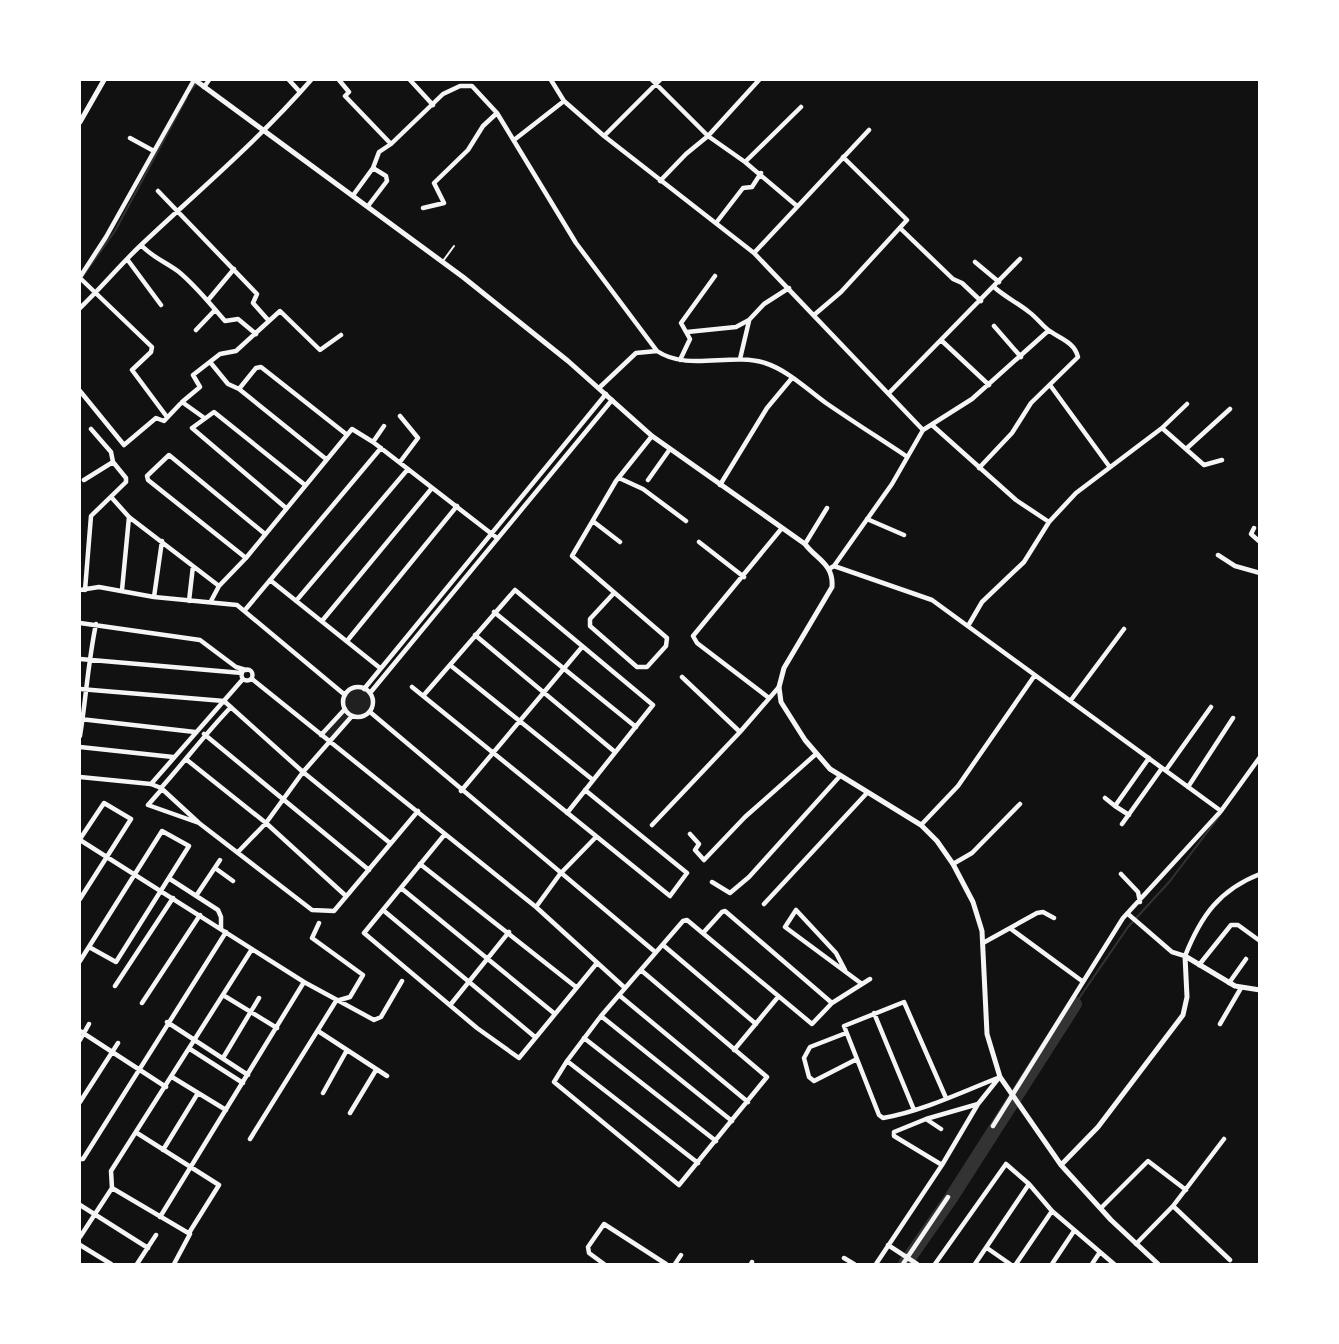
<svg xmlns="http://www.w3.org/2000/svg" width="1339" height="1344" viewBox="0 0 1339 1344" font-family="Commissioner,sans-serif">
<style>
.green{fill:#202020}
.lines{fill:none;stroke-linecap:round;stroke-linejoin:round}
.stream{stroke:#333;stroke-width:2}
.river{stroke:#333;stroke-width:14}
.service{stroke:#f5f5f5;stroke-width:2}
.minor{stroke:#f5f5f5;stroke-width:4.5}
.tertiary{stroke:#f5f5f5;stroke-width:5}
</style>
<rect width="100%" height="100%" fill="#111"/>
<path class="green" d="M357 687 370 693 372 707 361 717 352 716 330 742 321 735 345 709 343 699 348 690Z"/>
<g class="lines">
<path class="stream" d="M189 92 199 80
M83 276 115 231 187 97
M1075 1004 1128 927 1170 881 1221 814"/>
<path class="river" d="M905 1264 951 1198 1075 1004"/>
<path class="service" d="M443 261 454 246"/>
<path class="minor" d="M289 80 300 92
M339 80 349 92 345 96 391 144
M410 80 433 105
M551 80 564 101 604 136 754 253 923 430 892 484 834 566 829 569
M652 80 708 136 745 162 801 107
M204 87 209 80
M604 136 660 80
M130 138 152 150
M514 140 564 101
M745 162 797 206
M660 181 686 154 708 136 759 80
M158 191 257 294 253 303 269 321 280 311 320 350 341 335
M354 194 373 168 379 152 391 144 443 94 460 86H472L497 113 576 243 657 351C688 372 731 352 765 363 787 370 807 389 826 403 852 421 879 438 906 456
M368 206 387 181 386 176 373 168
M423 208 444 203 434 183 468 150 483 126 497 113
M716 223 743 188 752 187 761 173
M901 229 953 279 962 283 981 301
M141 245C153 258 166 262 179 272 197 287 210 304 225 321L238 319 256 334
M754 253 869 130
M127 259 161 305
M975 262 999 282
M80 277 106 237 194 80
M80 278 152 347 151 352 132 370 167 417
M209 299 234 269
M80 308C101 288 119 266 140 246 198 191 259 140 311 80
M814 315 841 292 907 220 843 157
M994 326 1021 357
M196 330 215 310
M687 332 736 327 749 320 764 304 789 288
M942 341 989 385
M740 359 749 321
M680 360 690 339 681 323 715 276
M210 362 228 384 239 389
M1050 385 1109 466
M599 388 636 353 657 351
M80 391 124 445 156 418 164 421 182 402 203 417
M889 393 1020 259
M182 402 200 387 193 375 220 354 236 351 269 321
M932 425 1016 500 1049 522
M1162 428 1204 465 1222 460
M91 429 111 452 113 462
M923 430 972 399 1048 331
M373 442 384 426
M1186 449 1230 409
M326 459 239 389 256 368 261 367 346 434
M400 462 418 438 400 416
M979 468 1012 433 1031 403 1078 357C1074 341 1058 338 1047 329 1041 324 1036 317 1029 312 1018 303 1005 297 994 287
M619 478 643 489 686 521
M84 480 113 462
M648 480 670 449
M720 485 767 408 792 378
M112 498 129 517 219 586
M286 508 192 428 214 412 305 485
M867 519 904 535
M594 522 620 542
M1254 528 1251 534 1260 542
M699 542 744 577
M805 544 827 508
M1218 555 1235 566 1260 573
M246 558 148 480 147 476 169 455 265 534
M834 566 932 600 1221 811
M270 580 380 668
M80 590 99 587 154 597 237 605 345 695
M85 590 91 516 126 482V478L113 462
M122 590 129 517
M614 593 590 619V626L637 667H647L666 646 667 638 572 556 616 481 652 436
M154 597 162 541
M189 601 193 566
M211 601 219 586 246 558 352 429 373 442 497 538
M296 601 408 469
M245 610 381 448
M494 612 636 727
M322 621 432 488
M80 623 200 640 236 667 246 670
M968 626 982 602 1024 562 1049 522 1076 493 1162 428 1187 404
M475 635 615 752
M347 641 457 506
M80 659 242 673
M450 665 593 780
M241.5 675a5.5 5.5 0 1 1 11 0a5.5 5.5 0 1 1-11 0Z
M682 677 740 732 779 687
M252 679 536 907 625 988
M412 687 670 896 687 873 585 790
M343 702a15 15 0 1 1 30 0a15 15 0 1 1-30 0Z
M80 689 224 701
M364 689 606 394
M370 693 612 400
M423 696 515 590 653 705 567 813
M769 698 697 643 693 636 782 528
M1071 700 1124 629
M224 701 303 772 390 843
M370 712 654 951
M80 719 195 732
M204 734 369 870
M321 735 345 709
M80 736C86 699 88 662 96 624
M80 747 173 757
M187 760 266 823 346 896
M1166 770 1211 707
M80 777 151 784 161 788 199 823 312 910 334 911 418 811
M151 784 243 679
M1188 787 1233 718
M161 788C185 761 206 733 231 707
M162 789 148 805 199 823
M461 791 582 647
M1105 798 1115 806 1149 758
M1115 806 1129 815
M1122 824 1162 768
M652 825 740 732
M921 825 958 786 1035 675
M445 834 364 933 477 1028 519 1058 597 963
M690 834 699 844 695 850 704 860 745 817 816 754
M80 839 104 803 131 819 80 899
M80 840 304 982 374 1020 381 1017 402 981
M238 852 266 823 303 772 352 716
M420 864 576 987
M953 864 972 853 1020 804
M215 868 233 881
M1121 874 1138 892 1140 902
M170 879 218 910 221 917V928
M712 882 730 893 749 877 840 776
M401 888 555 1014
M196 896 220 860
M764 904 866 794
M536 907 560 874 596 837
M383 910 535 1037
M1128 914 1172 952 1185 956C1201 916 1219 890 1260 874
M1011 929 1082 981
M703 933 722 912 725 911 832 1003
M983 943 1037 913 1043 912 1054 918
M663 945 756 1024
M80 961 162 831 189 846 116 962 89 947
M1199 965 1231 925H1238L1260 941
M845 970 836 953 796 910 785 927 862 984
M642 971 767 1077 679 1185 554 1082 567 1061 601 1016 683 921 687 920 812 1024 832 1003 870 979
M1229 983 1246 959
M115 986 173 898
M223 995 277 1028
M619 995 748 1102
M142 1003 200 915
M451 1004 509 932
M874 1013 914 1110
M601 1016 732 1121
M167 1022 248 1075
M1220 1024 1241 988
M80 1031 166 1087
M318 1031 387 1076
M846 1033 810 1047 804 1058 809 1077 814 1081 857 1059
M584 1038 716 1141
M80 1040 89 1024
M190 1049 243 1083
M734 1050 778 997
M223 1058 259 998
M567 1061 698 1163
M172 1077 226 1110
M323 1093 347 1050
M946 1098 904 1002 844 1026 879 1115 883 1118C923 1111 962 1092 1000 1077
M80 1102 118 1043
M350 1113 376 1070
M926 1119 941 1129
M993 1126 1123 918 1221 811 1260 757
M137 1133 219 1185 189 1233
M250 1139 336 1001 350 997 363 975 312 938 319 923
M163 1150 198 1093
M80 1159H83L226 932
M942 1165 894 1136V1132L926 1119 978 1104
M112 1188 111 1171 252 949
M80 1205 148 1248
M1173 1206 1230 1260
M1101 1208 1148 1161 1186 1190
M160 1217 304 982
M80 1237 112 1188 190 1234 174 1264
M1136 1244 1173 1206 1224 1139
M80 1245 111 1264
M888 1245 917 1264
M987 1248 1010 1264
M844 1258 854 1264
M137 1264 156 1235
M604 1264 589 1253 588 1247 604 1224 666 1264
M675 1264 681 1255
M751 1264 752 1262
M876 1264 942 1165 978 1104 998 1079
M903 1264 948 1197
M935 1264 1006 1164 1029 1184 1052 1211 1114 1264
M975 1264 1029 1184
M1016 1264 1052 1211
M1052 1264 1074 1231
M1092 1264 1100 1252"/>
<path class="tertiary" d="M195 80 463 277 568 361 652 436 805 544C816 559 834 564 832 587L784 668 779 687 781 702 805 740 830 769 921 825 937 841 953 864 973 902 982 931 987 1034 1000 1077 1061 1165 1111 1220 1158 1264
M80 122 104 80
M1185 956 1235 986 1260 990
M1061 1165 1098 1127 1183 1015 1187 997 1185 956"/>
</g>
<rect width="1339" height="1344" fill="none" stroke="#ffffff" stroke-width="162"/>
</svg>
